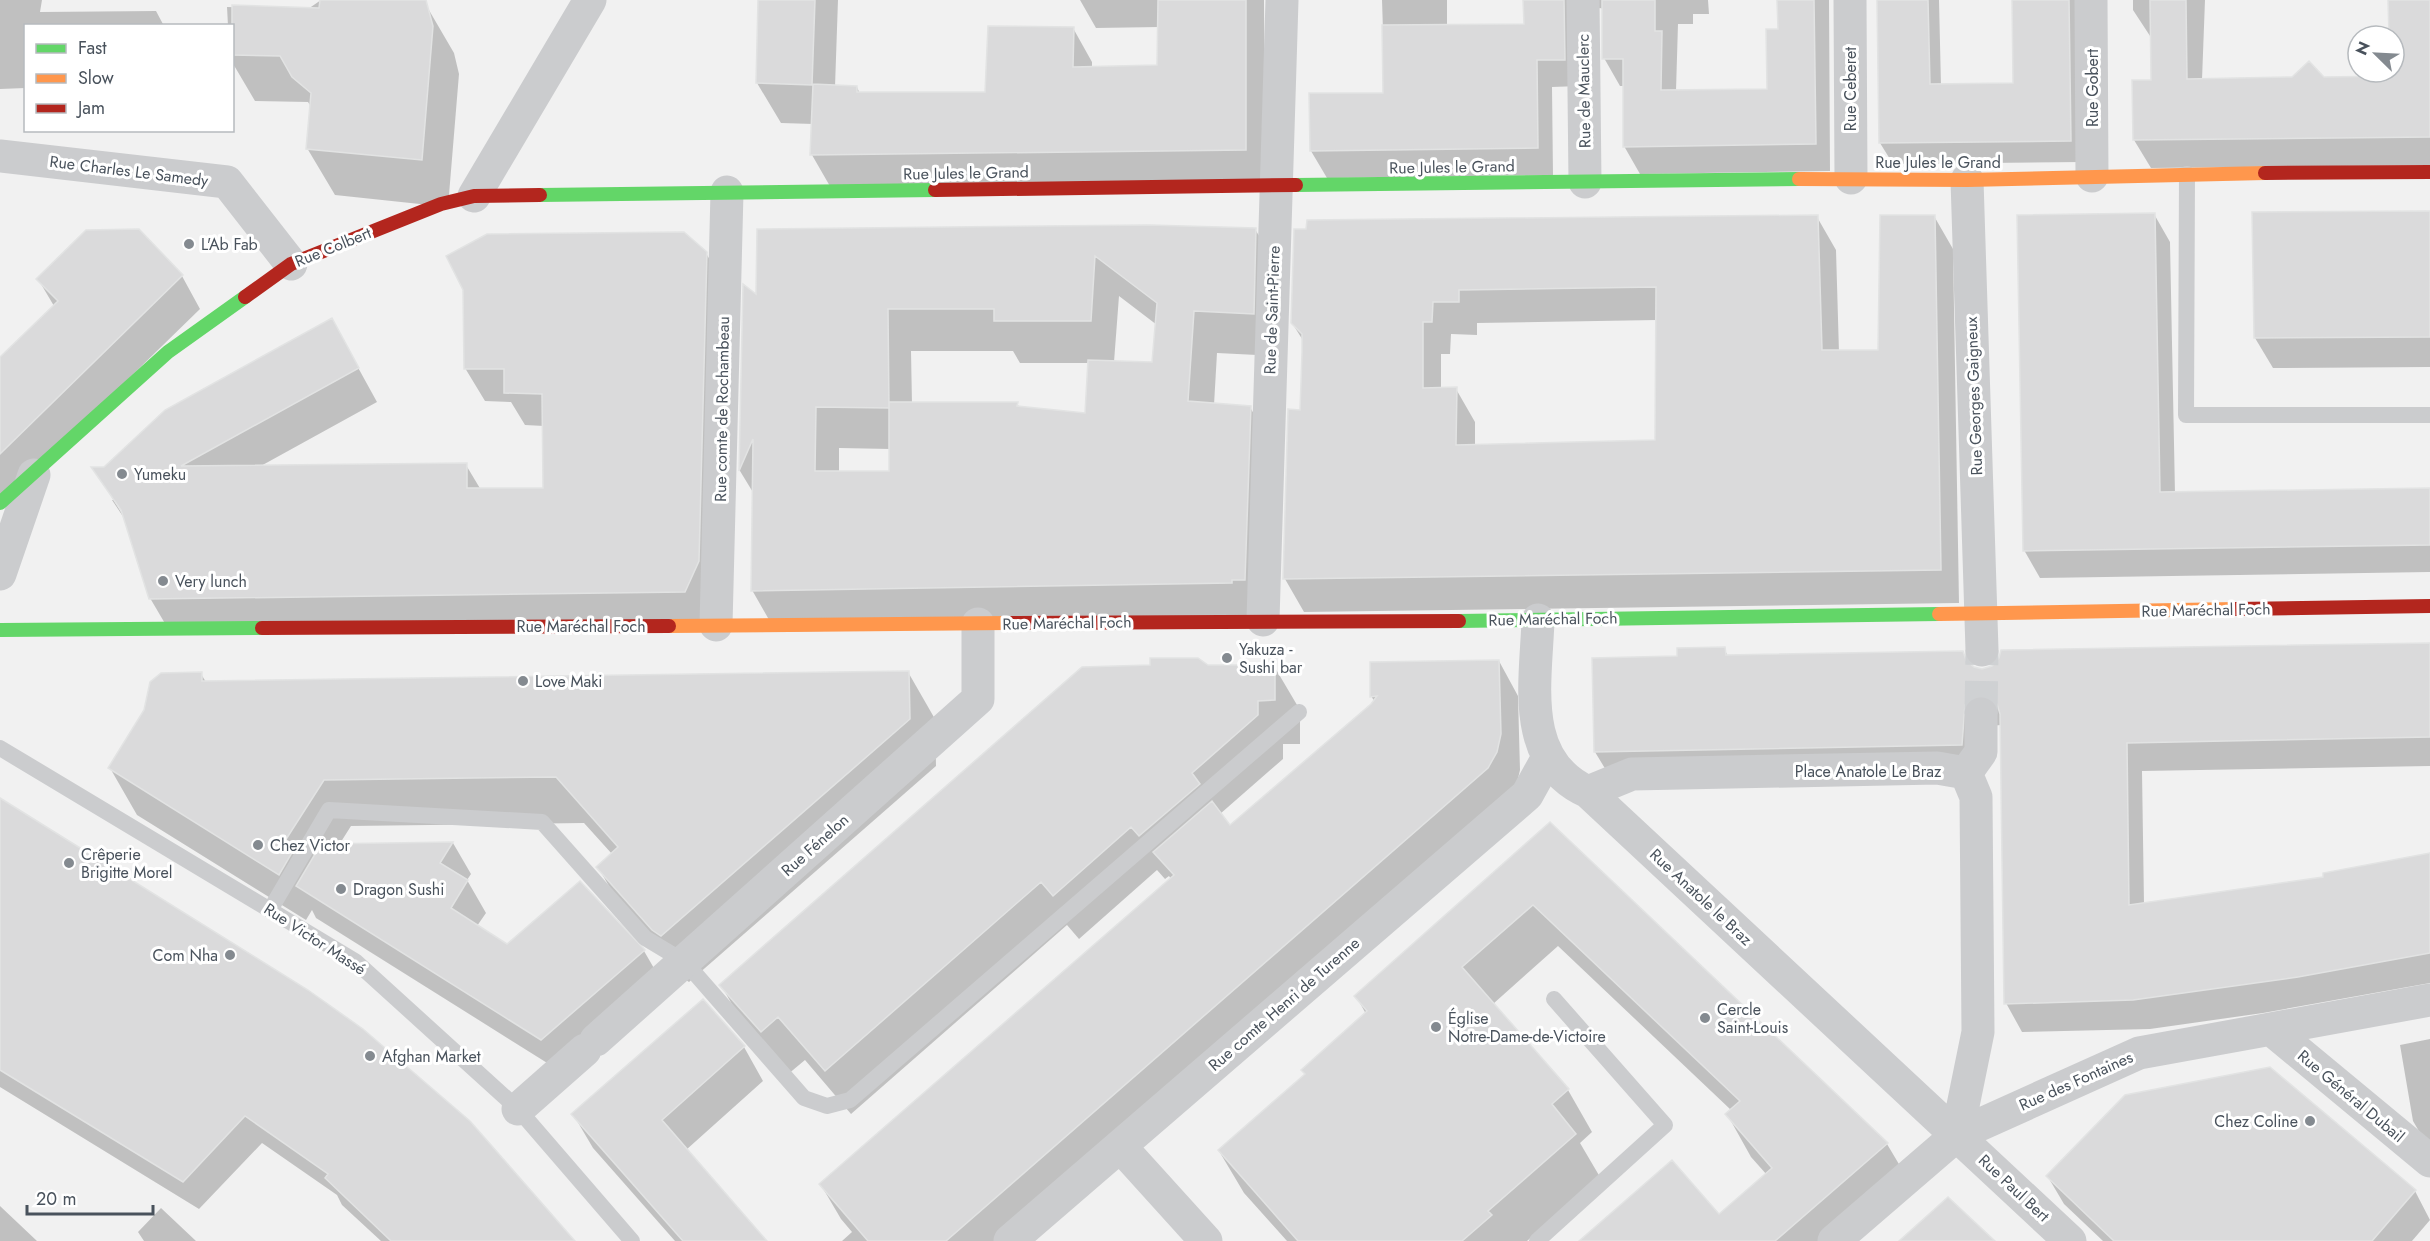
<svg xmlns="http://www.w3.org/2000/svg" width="2430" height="1241" viewBox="0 0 2430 1241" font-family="Jost,sans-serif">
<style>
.shadow{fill:#0003;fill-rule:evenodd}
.building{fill:#dadadb;stroke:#e2e3e3;stroke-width:1.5;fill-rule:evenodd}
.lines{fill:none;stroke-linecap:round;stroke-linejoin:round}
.street-tunnel{stroke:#cfd1d3;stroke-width:33;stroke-dasharray:33 16;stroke-linecap:butt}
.lane{stroke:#cbccce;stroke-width:16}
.street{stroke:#cbccce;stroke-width:33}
.fast{stroke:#63d668;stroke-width:14}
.slow{stroke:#ff974d;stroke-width:14}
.jam{stroke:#b3261e;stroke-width:14}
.poi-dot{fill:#848a90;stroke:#fff;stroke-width:2}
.labels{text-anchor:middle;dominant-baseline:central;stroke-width:6;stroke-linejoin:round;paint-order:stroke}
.street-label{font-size:16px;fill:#49525c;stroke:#fff}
.poi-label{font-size:16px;fill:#49525c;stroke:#fff;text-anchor:start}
</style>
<rect width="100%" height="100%" fill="#f1f1f1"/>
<path class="shadow" d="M0 0H42L40 12 156 11 164 26H26V88L0 89Z
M321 0H422L426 5 454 53 459 74 448 207 335 195 307 148 311 107 308 102 255 101 232 62V26H228L227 7 308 9Z
M759 0H838L835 87H857L860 94 986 93 1073 28 1092 62V68L1158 67 1160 27 1096 28 1080 0H1264L1265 183 831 188 812 155 813 124 781 123 757 83Z
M1382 0H1447V26L1525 25V0H1708L1709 14H1693V24H1678L1676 91H1768L1778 31V0H1829L1830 171 1640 174 1624 146V86H1620L1604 58 1603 9 1600 8 1590 11 1580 86 1552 87 1553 175 1327 178 1311 151 1385 94Z
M1879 0H1939L1941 86 2015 84 2014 0H2080L2082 162 1893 164 1880 143Z
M2133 0H2205L2202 80 2391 78V72H2394V36H2390V0H2430V165L2151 168 2134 140 2153 81 2152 39 2133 10Z
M2430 212V367L2273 368 2255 338Z
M2154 214 2170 242 2175 493 2430 489V572L2040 578 2024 550Z
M1934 216 1953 249 1959 603 1304 612 1285 579 1301 411 1304 342 1292 323 1817 217 1836 250 1839 352 1880 351ZM1657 320 1656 442 1475 446V422L1456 389H1441V354H1450L1451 334 1477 335V323Z
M1255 229 1280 272 1277 356 1217 353 1214 405 1250 407 1274 450 1269 622 776 632 752 590 754 494 740 471 745 287 757 297ZM1119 296 1157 325 1154 364 1114 362ZM911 351H1013L1020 363H1089L1086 415 1019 407 1017 403 912 404ZM839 448 890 449V473L839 472Z
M706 253 725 287 704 624 170 632 150 598 126 520 94 469 104 468 350 353 377 402 259 467 466 465 481 490 545 489 544 426 525 425 511 402 485 401 465 368ZM112 500H115L126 516 124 518Z
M182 276 200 309 0 504V359L54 306 38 279Z
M2430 644V766L2142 771 2144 904 2325 878 2430 854V983L2263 1013 2150 1029 2022 1032 2006 1003 2001 725 1989 726 1978 774 1612 780 1595 752 1678 657 1724 649 1728 656 1962 652 1970 666 1982 670Z
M1499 661 1518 696 1520 770 1516 787 1005 1241H842L852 1232 841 1219 821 1185 1171 879 1169 876 1165 879 1157 870 1079 939 1067 925 851 1114 805 1060 787 1075 746 1029 721 985 1207 666H1274L1300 710V744H1283V759L1220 814 1230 828 1375 702 1371 696Z
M908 672 935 719 936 766 689 982 680 976 625 914 598 867 612 854 584 823 351 826 339 845 453 843 471 874 467 880 486 913 477 926 508 946 644 951 662 982 560 1071 316 918 312 910 306 920 137 815 110 768 201 674 206 682Z
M0 800 573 1241H381L342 1205 337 1195 262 1143 199 1209 0 1087Z
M1550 824 1887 1144 1912 1186 1848 1241H1580L1719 1216 1767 1175 1751 1157 1727 1114 1731 1110 1558 946 1493 1004 1568 1090 1592 1132 1580 1143 1600 1177 1527 1241H1287L1244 1193 1219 1151 1306 1075 1366 1014 1356 996Z
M703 1001 744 1047 763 1081 686 1150 765 1241H675L593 1148 573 1114Z
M2430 1039V1150L2413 1121 2400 1045Z
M2269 1068 2415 1191 2430 1220 2412 1241H2103L2064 1204 2048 1177Z
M0 1206 37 1241H0Z
M161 1208 196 1241H144L138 1232Z"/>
<path class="building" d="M320 0H426L433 26 422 160 306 149 311 93 292 77 280 56 232 55V5L319 8Z
M758 0H815L812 85 756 83Z
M1158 0H1246V150L810 155 813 84 857 86V92H985L988 26 1074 27 1073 67 1157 65Z
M1523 0H1564L1565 60H1537L1538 148 1310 151 1309 93H1383L1382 25 1524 24Z
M1602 0H1655V31H1662L1661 90 1767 89 1766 29H1778L1777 0H1814L1816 144 1623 147V59H1602Z
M1877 0H1928L1930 84 2013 83 2012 0H2069L2071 141 1879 143Z
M2150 0H2186L2187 79 2292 77 2309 61 2324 77 2390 76 2389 72H2394V36H2389L2388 0H2430V137L2133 140 2132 80H2151Z
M2430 211V337L2254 338 2252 212Z
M2155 213 2160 492 2430 488V545L2023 551 2017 215Z
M1818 215 1822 350H1878L1880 215H1935L1941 570 1283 579 1288 409 1300 410 1302 353V334L1291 323 1294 229H1306L1307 220ZM1656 287 1655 440 1456 445 1457 387 1423 388V322H1432L1433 302H1459V290Z
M1149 225 1256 228 1254 314 1194 311 1188 401 1251 406 1245 580H1232V583L751 591 753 439 739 471 743 284 756 294 757 229ZM1095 256 1157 303 1152 362 1088 360 1085 413 1017 406 1018 402H889V471H815L816 407 889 408 888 309H994V321H1091Z
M139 229 183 275 0 454V357L58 301 36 279 86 230Z
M684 232 707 252 699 561 685 592 149 599 121 510 91 467H104L165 410 332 318 359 368 181 466 467 463V488H543L542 394 504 393V369H464L463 290 446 256 487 234Z
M2430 643V737L2127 743 2129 905 2323 877V873L2430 853V953L2298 977 2133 1000 2004 1004 2000 714 1997 704 1990 698 1982 695 1972 698 1965 705 1962 745 1594 752 1592 658 1677 656V648L1725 647 1726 655 1963 651 1966 660 1974 667 1982 669 1992 666 1999 658 2001 650Z
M1150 658H1198L1208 665H1275V700L1258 701V715L1192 773 1200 784 1139 836 1131 827 1053 896 1041 882 825 1071 778 1017 761 1032 719 985 1082 667 1150 665Z
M1499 660 1501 734 1497 752 1488 768 946 1241H868L819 1184 1174 875 1153 852 1212 801 1230 825 1371 704 1377 696 1370 697V662Z
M909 671 910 719 661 936 652 930 596 867 618 847 556 777 324 780 283 844H297L279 875 108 768 144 710 150 682 161 673 202 672V681Z
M0 798 308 990 363 1029 470 1121 575 1241H391L325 1178 328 1174 245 1116 183 1182 0 1070Z
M1550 822 1888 1143 1775 1241H1579L1672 1160 1719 1214 1772 1168 1725 1114 1740 1101 1533 905 1462 967 1569 1089 1552 1104 1576 1134 1488 1211 1492 1215 1462 1241H1298L1218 1150 1305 1074 1301 1070 1367 1011 1354 996Z
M453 842 440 863 468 880 451 908 507 944 580 881 645 950 541 1040 296 886 321 844Z
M703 999 745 1046 662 1120 767 1241H683L571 1114Z
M2270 1067 2416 1190 2372 1241H2114L2046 1176 2125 1095Z
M1948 1197 1995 1241H1899Z"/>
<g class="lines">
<path class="street-tunnel" d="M1981 714 1982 650"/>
<path class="lane" d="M2187 174 2186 415H2430
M0 748 355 961 518 1109 632 1241
M270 910 329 810 542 822 645 938 685 962 804 1098 827 1106 850 1100 1299 712
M1537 1241 1665 1125 1554 999"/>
<path class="street" d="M1583 0 1585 182
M1850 0 1851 178
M2091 0 2092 176
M0 156 227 182 291 264
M1967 180 1982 650
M474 196 590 0
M0 574 34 475
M1263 620 1282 0
M1538 620C1536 682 1519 761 1588 792L2070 1241
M716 625 727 192
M1966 773 1981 752V714
M1588 792 1632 774 1937 768 1966 773 1976 797 1978 1032 1957 1135
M2272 1030 2430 1161
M596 1040 978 699V624
M518 1109 585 1050
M1120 1146 1206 1241
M1010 1241 1527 795 1547 759
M1834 1241 1957 1135 2139 1053 2430 1000"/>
<path class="fast" d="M1296 185 1799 179
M540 195 935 190
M0 503 168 352 245 297
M1459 621 1939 614
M0 630 262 628"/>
<path class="slow" d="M1799 179 1967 180 2265 173
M1939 614 2235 609
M669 626 1008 623"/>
<path class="jam" d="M2265 173 2430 172
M935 190 1296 185
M245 297 291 264 441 204 474 196 540 195
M2235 609 2430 606
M1008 623 1459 621
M262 628 669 626"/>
</g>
<g class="poi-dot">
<circle cx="189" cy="244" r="6"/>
<circle cx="122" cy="474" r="6"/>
<circle cx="163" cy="581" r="6"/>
<circle cx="1227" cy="658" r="6"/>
<circle cx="523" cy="681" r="6"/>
<circle cx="258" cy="845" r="6"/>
<circle cx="69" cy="863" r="6"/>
<circle cx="341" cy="889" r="6"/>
<circle cx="230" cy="955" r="6"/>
<circle cx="1705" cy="1018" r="6"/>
<circle cx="1436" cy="1027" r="6"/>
<circle cx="370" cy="1056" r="6"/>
<circle cx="2310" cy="1121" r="6"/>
</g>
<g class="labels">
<g class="street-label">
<text transform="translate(2092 88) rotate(-90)">Rue Gobert</text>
<text transform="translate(1850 89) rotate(-90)">Rue Ceberet</text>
<text transform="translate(1584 91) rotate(-91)">Rue de Mauclerc</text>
<text x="1938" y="162">Rue Jules le Grand</text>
<text transform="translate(1452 167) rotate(-1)">Rue Jules le Grand</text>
<text transform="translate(129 171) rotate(7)">Rue Charles Le Samedy</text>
<text transform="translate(966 173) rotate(-1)">Rue Jules le Grand</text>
<text transform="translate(333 247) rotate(-22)">Rue Colbert</text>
<text transform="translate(1272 310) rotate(-88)">Rue de Saint-Pierre</text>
<text transform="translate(1974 396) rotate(-92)">Rue Georges Gaigneux</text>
<text transform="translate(722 409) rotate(-89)">Rue comte de Rochambeau</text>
<text transform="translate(2206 610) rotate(-1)">Rue Maréchal Foch</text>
<text transform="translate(1553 619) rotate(-1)">Rue Maréchal Foch</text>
<text transform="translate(1067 623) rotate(-1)">Rue Maréchal Foch</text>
<text x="581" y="626">Rue Maréchal Foch</text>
<text x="1868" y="771">Place Anatole Le Braz</text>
<text transform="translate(815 845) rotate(-42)">Rue Fénelon</text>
<text transform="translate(1701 897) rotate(43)">Rue Anatole le Braz</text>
<text transform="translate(315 939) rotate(33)">Rue Victor Massé</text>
<text transform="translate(1284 1004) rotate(-41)">Rue comte Henri de Turenne</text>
<text transform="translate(2076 1081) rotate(-24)">Rue des Fontaines</text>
<text transform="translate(2351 1096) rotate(40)">Rue Général Dubail</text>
<text transform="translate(2014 1188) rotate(43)">Rue Paul Bert</text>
</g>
<g class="poi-label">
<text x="201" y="244">L'Ab Fab</text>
<text x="134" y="474">Yumeku</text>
<text x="175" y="581">Very lunch</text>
<text x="1239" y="649">Yakuza -<tspan x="1239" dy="18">Sushi bar</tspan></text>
<text x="535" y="681">Love Maki</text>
<text x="270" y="845">Chez Victor</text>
<text x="81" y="854">Crêperie<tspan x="81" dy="18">Brigitte Morel</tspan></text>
<text x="353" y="889">Dragon Sushi</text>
<text x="218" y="955" text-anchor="end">Com Nha</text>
<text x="1717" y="1009">Cercle<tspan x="1717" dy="18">Saint-Louis</tspan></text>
<text x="1448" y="1018">Église<tspan x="1448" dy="18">Notre-Dame-de-Victoire</tspan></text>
<text x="382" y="1056">Afghan Market</text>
<text x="2298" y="1121" text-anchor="end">Chez Coline</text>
</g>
</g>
<rect x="24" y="24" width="210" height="108" fill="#ffffff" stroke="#b6babe" stroke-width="1.5"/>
<rect x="36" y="44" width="30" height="9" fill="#63d668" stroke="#b6babe" stroke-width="1.5"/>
<text x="78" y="54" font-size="18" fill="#49525c">Fast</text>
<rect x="36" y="74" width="30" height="9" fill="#ff974d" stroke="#b6babe" stroke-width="1.5"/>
<text x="78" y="84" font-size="18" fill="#49525c">Slow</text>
<rect x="36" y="104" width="30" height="9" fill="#b3261e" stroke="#b6babe" stroke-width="1.5"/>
<text x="78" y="114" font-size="18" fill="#49525c">Jam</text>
<g transform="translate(2376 54) rotate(294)"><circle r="28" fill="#ffffff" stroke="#b6babe" stroke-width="1.5"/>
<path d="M0-4.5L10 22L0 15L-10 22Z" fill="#848a90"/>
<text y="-9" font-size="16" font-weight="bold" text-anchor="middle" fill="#49525c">N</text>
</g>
<path d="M27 1205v9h126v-9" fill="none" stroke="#49525c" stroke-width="3"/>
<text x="36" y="1205" font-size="18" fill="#49525c" stroke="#ffffff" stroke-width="4.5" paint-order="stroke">20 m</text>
</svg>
